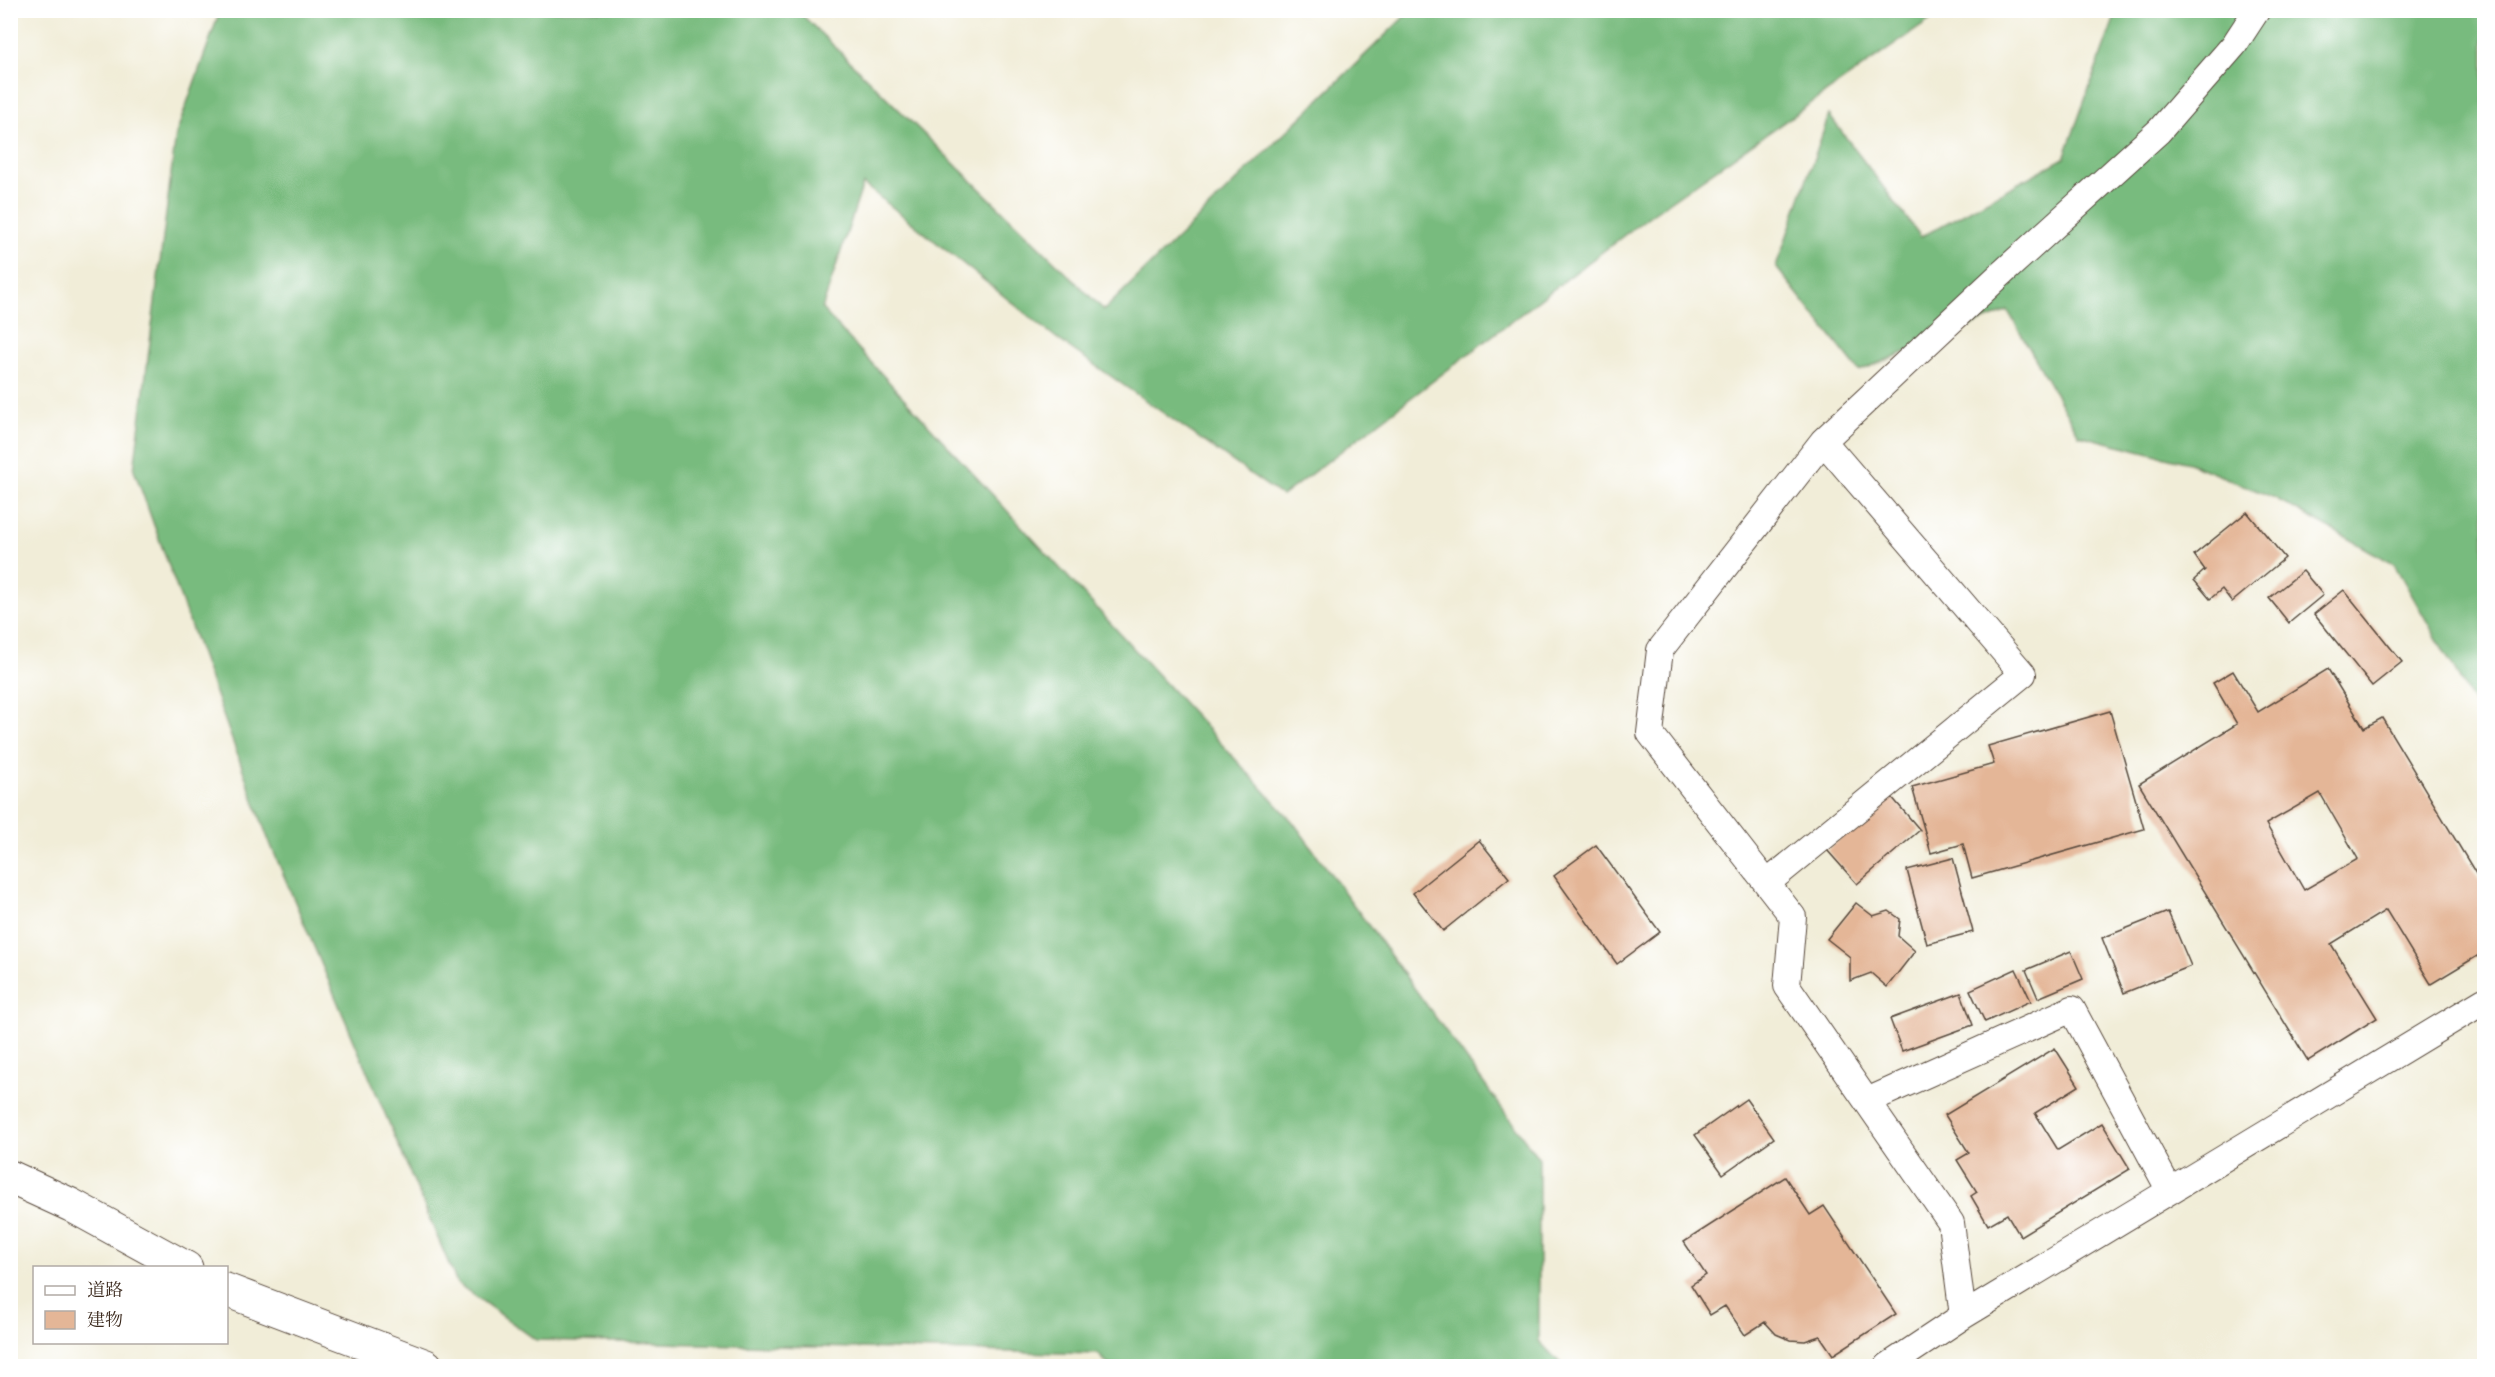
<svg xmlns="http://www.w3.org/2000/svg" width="2495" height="1377" viewBox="0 0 2495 1377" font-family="'IM FELL English','Noto Serif JP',serif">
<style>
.forest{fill:#78bb7e;stroke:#5a724e;stroke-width:1.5}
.building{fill:#e4b697;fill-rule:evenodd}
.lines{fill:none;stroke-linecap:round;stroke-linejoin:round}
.lane-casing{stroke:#56473a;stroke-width:28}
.secondary-casing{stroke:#56473a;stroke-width:35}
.lane{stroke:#fff;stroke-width:26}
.secondary{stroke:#fff;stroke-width:33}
</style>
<rect width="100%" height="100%" fill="#fff"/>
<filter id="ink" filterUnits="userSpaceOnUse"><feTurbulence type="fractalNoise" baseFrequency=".0167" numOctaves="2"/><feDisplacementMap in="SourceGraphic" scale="12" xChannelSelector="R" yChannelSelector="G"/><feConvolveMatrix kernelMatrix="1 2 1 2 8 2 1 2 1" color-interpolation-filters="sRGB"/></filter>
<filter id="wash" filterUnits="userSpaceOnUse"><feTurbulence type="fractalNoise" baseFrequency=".008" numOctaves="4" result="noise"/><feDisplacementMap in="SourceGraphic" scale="24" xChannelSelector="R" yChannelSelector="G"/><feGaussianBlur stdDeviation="1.35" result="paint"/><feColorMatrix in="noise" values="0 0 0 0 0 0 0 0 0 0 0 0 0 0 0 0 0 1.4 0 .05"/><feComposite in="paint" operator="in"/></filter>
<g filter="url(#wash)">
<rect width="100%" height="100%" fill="#f1edd8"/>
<path class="forest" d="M220 11H798L1104 310 1410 11H1943L1652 214 1282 496 1059 340 863 184 822 309 1293 822 1539 1159V1341L1563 1366H1110L1098 1354 536 1340 457 1283 267 836 134 470 176 134Z
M2117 11H2484V721L2394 564 2275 498 2189 463 2079 435 2008 311 1859 371 1776 267 1829 115 1921 237 2064 158Z"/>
<g id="blocks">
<path class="building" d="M2247 512 2285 558 2232 602 2222 589 2210 599 2194 580 2205 570 2194 555Z
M2303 571 2323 595 2289 623 2269 598Z
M2344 590 2402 662 2372 686 2314 614Z
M2328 669 2364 728 2382 718 2484 887V952L2431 984 2386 910 2331 944 2377 1018 2308 1061 2139 784 2237 724 2213 683 2233 671 2258 712ZM2320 793 2358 859 2304 890 2266 824Z
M2110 711 2144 829 1972 878 1963 844 1931 853 1912 787 1994 764 1988 746Z
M1890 795 1920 830 1857 884 1827 850Z
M1479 840 1509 878 1443 931 1413 893Z
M1596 845 1660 932 1617 964 1554 876Z
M1953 858 1973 932 1927 944 1907 870Z
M1856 903 1873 916 1889 911 1900 919 1898 936 1915 951 1887 987 1871 973 1850 981V957L1827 939Z
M2168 912 2191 966 2124 993 2102 938Z
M2071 951 2083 979 2038 998 2026 970Z
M2016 969 2031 1001 1985 1022 1970 990Z
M1961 993 1973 1025 1902 1051 1890 1019Z
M2055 1048 2079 1086 2035 1113 2058 1150 2102 1123 2130 1169 2020 1236 2007 1214 1988 1225 1971 1196 1977 1192 1957 1160 1969 1153 1945 1115Z
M1746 1099 1774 1138 1723 1174 1695 1135Z
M1785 1177 1810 1215 1824 1206 1896 1314 1833 1355 1820 1336 1805 1341 1790 1340 1776 1334 1765 1322 1745 1335 1725 1306 1710 1315 1691 1285 1706 1275 1684 1242Z"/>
</g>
</g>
<g filter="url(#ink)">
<use href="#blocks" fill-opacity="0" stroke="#56473a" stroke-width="1.5"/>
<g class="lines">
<g class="lane-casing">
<path id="lane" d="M1767 883 2023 674 1823 441
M1867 1101 2072 1009 2170 1191
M1963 1316 1951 1223 1787 986 1793 917 1650 733 1660 650 1823 441 2000 275 2159 131 2234 45 2257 10
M1888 1366 1963 1316 2484 1001"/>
</g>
<g class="secondary-casing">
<path id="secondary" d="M10 1177 71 1205 186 1268
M226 1290 426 1366"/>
</g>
<use href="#lane" class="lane"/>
<use href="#secondary" class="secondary"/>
</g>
</g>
<rect width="2495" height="1377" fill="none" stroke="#fff" stroke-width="36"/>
<rect x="33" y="1266" width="195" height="78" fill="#ffffff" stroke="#b1aaa5" stroke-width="1.5"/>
<rect x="45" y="1286" width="30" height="9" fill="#ffffff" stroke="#b1aaa5" stroke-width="1.5"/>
<text x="87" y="1296" font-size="18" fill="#3b2a1e">道路</text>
<rect x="45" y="1311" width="30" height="18" fill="#e4b697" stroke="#b1aaa5" stroke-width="1.5"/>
<text x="87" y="1326" font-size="18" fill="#3b2a1e">建物</text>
</svg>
